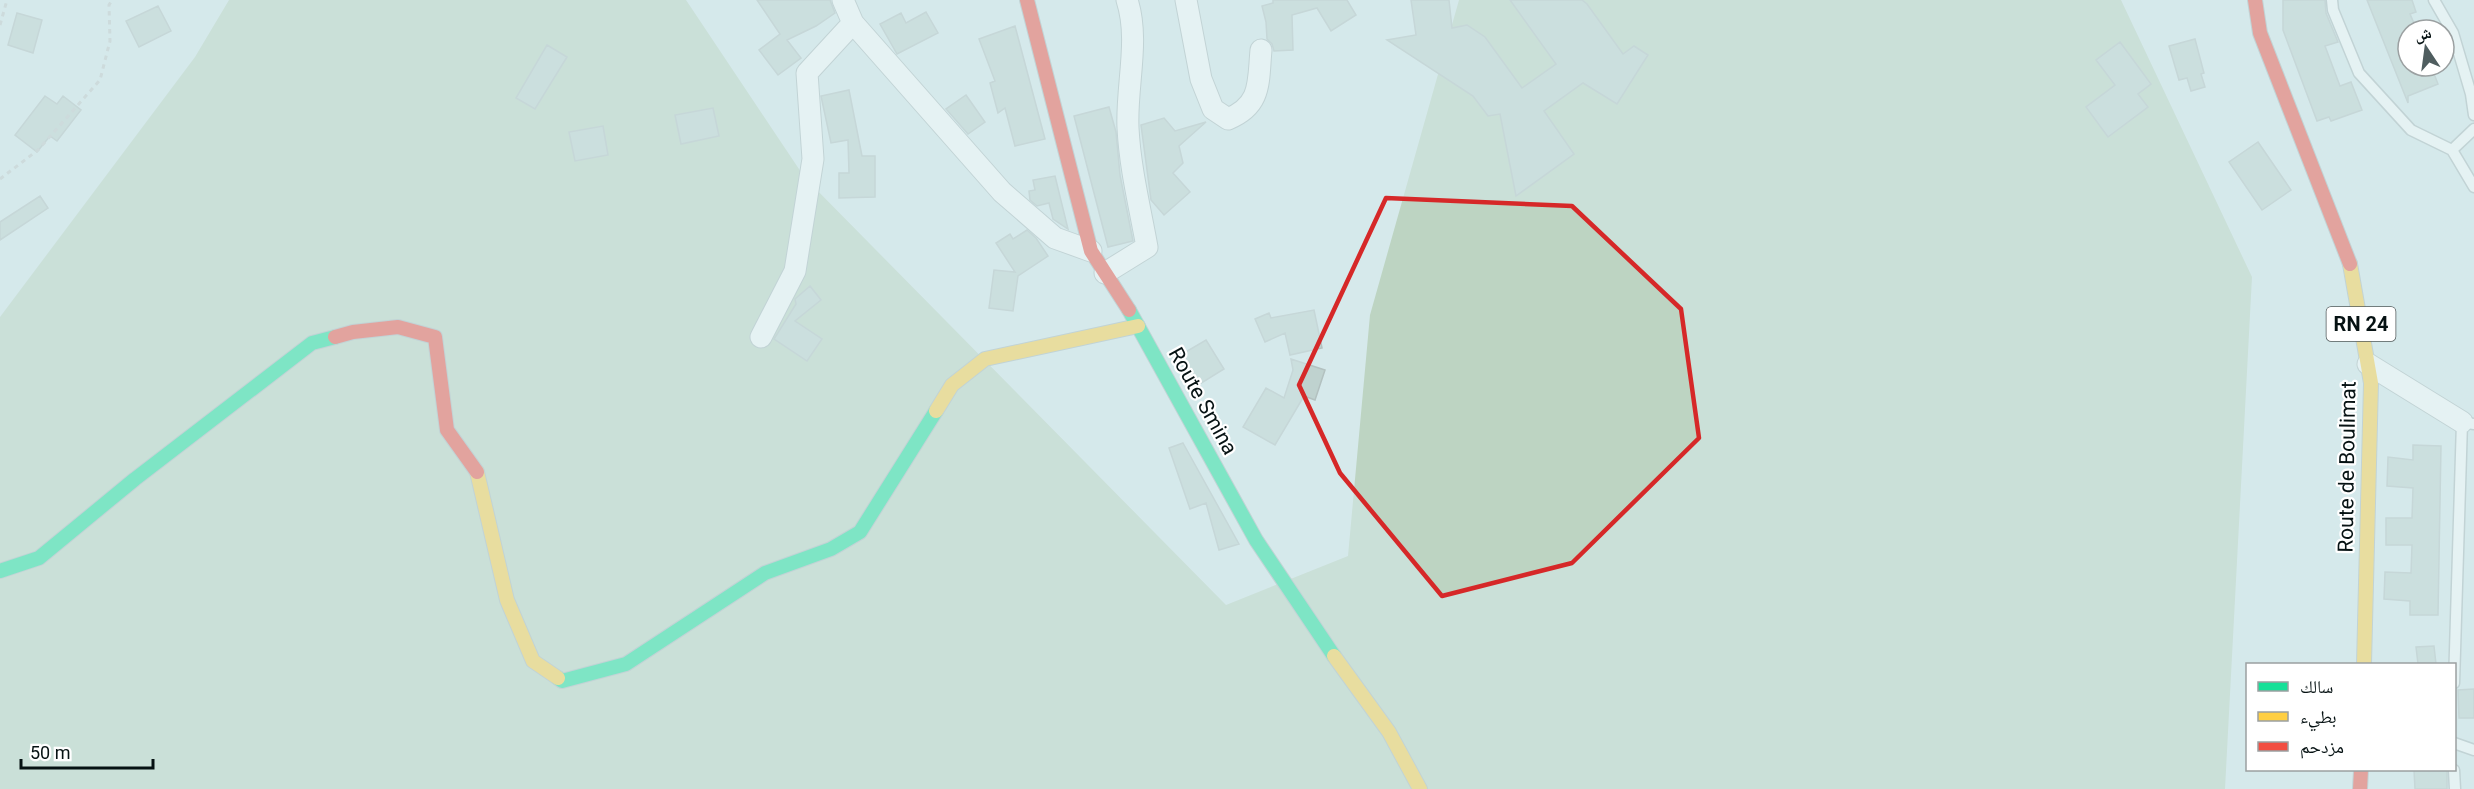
<svg xmlns="http://www.w3.org/2000/svg" width="2474" height="789" viewBox="0 0 2474 789" font-family="Roboto,'Noto Naskh Arabic',sans-serif">
<style>
.green{fill:#bdd4c2}
.building{fill:#bfd2cf;stroke:#b3c1c0;stroke-width:1.5}
.lines{fill:none;stroke-linecap:round;stroke-linejoin:round}
.lane-casing{stroke:#aab9bb;stroke-width:13}
.street-casing{stroke:#aab9bb;stroke-width:23}
.fast-casing{stroke:#aab9bb;stroke-width:16}
.slow-casing{stroke:#aab9bb;stroke-width:16}
.jam-casing{stroke:#aab9bb;stroke-width:16}
.path{stroke:#c3c9c9;stroke-width:3;stroke-dasharray:4.5 4.5;stroke-linecap:butt}
.lane{stroke:#f9fcfc;stroke-width:10}
.street{stroke:#f9fcfc;stroke-width:21}
.fast{stroke:#16e098;stroke-width:14}
.slow{stroke:#ffcf43;stroke-width:14}
.jam{stroke:#f24e42;stroke-width:14}
.marked{fill:none;stroke:#d62828;stroke-width:4.5;stroke-linejoin:round}
.labels{text-anchor:middle;dominant-baseline:central;stroke-width:4.5;stroke-linejoin:round;paint-order:stroke}
.shield{fill:#fff;stroke:#51595a;stroke-width:1.5}
.shield-label{font-size:20px;font-weight:bold;fill:#061213}
.street-label{font-size:21px;fill:#061213;stroke:#fff}
</style>
<rect width="100%" height="100%" fill="#d6e9eb"/>
<path class="green" d="M229 0H686L805 178 1226 605 1348 556 1370 315 1459 0H2121L2252 277 2225 789H0V317L195 57Z"/>
<path class="building" d="M757 0H830L835 13 816 26 787 40 801 58 778 75 759 50 780 34Z
M1273 0H1347L1356 15 1331 31 1317 8 1292 15 1293 50 1274 51 1272 44 1267 39 1266 22 1262 6 1273 3Z
M1411 0H1449L1452 28 1467 25 1485 37 1522 88 1556 64 1510 0H1582L1587 4 1623 54 1634 46 1648 55 1617 104 1583 83 1544 111 1574 154 1516 196 1500 114 1488 116 1473 96 1387 40 1416 35Z
M2283 0H2325L2326 13 2338 42 2325 46 2340 86 2351 82 2362 110 2331 121 2329 117 2317 121 2283 30Z
M2367 0H2412L2416 12 2410 14 2417 30H2408V66H2431L2438 84 2408 96V103Z
M158 6 171 31 139 47 126 21Z
M926 12 938 33 897 54 880 24 901 13 906 23Z
M17 13 42 20 33 53 8 45Z
M1015 26 1045 139 1015 146 1005 108 998 113 990 83 995 81 979 39Z
M2195 39 2204 73 2201 74 2205 87 2191 91 2187 78 2179 80 2169 46Z
M2120 42 2151 84 2138 94 2148 107 2108 137 2086 107 2115 85 2096 60Z
M547 45 567 57 535 109 516 98Z
M849 90 862 156H875V197L839 198V173H849L848 140 831 143 821 96Z
M966 95 985 122 968 134 946 109Z
M45 96 57 104 63 96 81 110 57 141 50 136 37 152 15 135Z
M1109 107 1116 132 1120 175 1133 241 1108 247 1074 116Z
M713 108 719 136 681 144 675 115Z
M1164 118 1175 131 1206 122 1179 146 1183 163 1173 173 1190 192 1164 215 1151 200 1141 125Z
M603 126 608 155 575 161 569 132Z
M2258 142 2291 190 2262 210 2229 162Z
M1055 176 1068 229 1053 219 1049 203 1037 206 1030 200 1029 191 1035 190 1033 180Z
M40 196 48 208 0 240V222Z
M1027 230 1036 238 1048 256 1018 276 1013 311 989 308 994 270 1015 272 996 243 1010 234 1013 239Z
M810 286 821 300 795 321 822 339 807 361 774 339 796 304 795 299Z
M1314 310 1322 348 1290 355 1285 333 1265 342 1255 319 1269 313 1271 318Z
M1206 340 1224 369 1195 387 1177 357Z
M1291 359 1325 370 1315 400 1304 396 1275 445 1243 427 1266 388 1284 398 1293 370Z
M1183 443 1239 544 1219 550 1206 503 1190 509 1169 448Z
M2413 445 2441 446 2438 615H2410V601L2384 599 2385 572 2411 573 2412 545H2386V518H2412L2413 488 2387 486 2388 457 2413 460Z
M2434 646 2436 664H2418L2416 647Z
M2474 689V718H2459L2458 690Z
M2414 770H2447V789H2415Z"/>
<g class="lines">
<g class="lane-casing">
<path id="lane" d="M2332 0 2333 10 2359 73 2411 130 2452 150 2474 129
M2434 0 2453 33 2471 94 2474 115
M2452 150 2474 187
M2454 683 2462 422 2474 424
M2454 743 2474 750
M2454 770 2455 789"/>
</g>
<g class="street-casing">
<path id="street" d="M843 0 853 23 1002 192 1055 238 1091 251
M1186 0 1201 79 1213 109 1228 119C1262 105 1258 82 1261 50
M1105 273 1147 247C1140 208 1130 168 1128 128 1126 86 1140 40 1127 0
M761 337 795 271 813 159 807 73 853 23
M2368 364 2462 422"/>
</g>
<g class="fast-casing">
<path id="fast" d="M1129 310 1256 540 1334 656
M0 571 39 558 135 479 312 343 335 337
M558 678 562 681 626 664 765 573 831 549 860 532 936 411"/>
</g>
<g class="slow-casing">
<path id="slow" d="M2350 264 2371 383 2364 664
M936 411 952 385 985 359 1138 326
M477 472 507 600 533 661 558 678
M1334 656 1389 732 1420 789"/>
</g>
<g class="jam-casing">
<path id="jam" d="M1027 0 1091 251 1129 310
M2255 0 2260 33 2350 264
M335 337 353 332 398 327 435 337 447 430 477 472
M2360 789 2361 770"/>
</g>
<path class="path" d="M0 25 7 0
M0 179 38 150 100 80 110 41 109 5 112 0"/>
<use href="#lane" class="lane"/>
<use href="#street" class="street"/>
<use href="#fast" class="fast"/>
<use href="#slow" class="slow"/>
<use href="#jam" class="jam"/>
</g>
<path d="M0 0H2474V789H0ZM1386 198 1572 206 1681 309 1699 438 1572 563 1442 596 1340 473 1299 385Z" fill="#d6e9eb" fill-opacity=".55" fill-rule="evenodd"/>
<path class="marked" d="M1386 198 1572 206 1681 309 1699 438 1572 563 1442 596 1340 473 1299 385Z"/>
<g class="labels">
<rect class="shield" x="2326.5" y="307" width="69" height="34" rx="4.5"/>
<g class="shield-label">
<text x="2361" y="324">RN 24</text>
</g>
<g class="street-label">
<text transform="translate(1203 401) rotate(61)">Route Smina</text>
<text transform="translate(2347 467) rotate(-89)">Route de Boulimat</text>
</g>
</g>
<rect x="2246" y="663" width="210" height="108" fill="#ffffff" stroke="#9ba0a1" stroke-width="1.5"/>
<rect x="2258" y="682" width="30" height="9" fill="#16e098" stroke="#9ba0a1" stroke-width="1.5"/>
<text x="2300" y="693" font-size="18" fill="#061213">سالك</text>
<rect x="2258" y="712" width="30" height="9" fill="#ffcf43" stroke="#9ba0a1" stroke-width="1.5"/>
<text x="2300" y="723" font-size="18" fill="#061213">بطيء</text>
<rect x="2258" y="742" width="30" height="9" fill="#f24e42" stroke="#9ba0a1" stroke-width="1.5"/>
<text x="2300" y="753" font-size="18" fill="#061213">مزدحم</text>
<g transform="translate(2426 48) rotate(347)"><circle r="28" fill="#ffffff" stroke="#9ba0a1" stroke-width="1.5"/>
<path d="M0-4.5L10 22L0 15L-10 22Z" fill="#4f5d5f"/>
<text y="-9" font-size="16" font-weight="bold" text-anchor="middle" fill="#061213">ش</text>
</g>
<path d="M21 759v9h132v-9" fill="none" stroke="#061213" stroke-width="3"/>
<text x="30" y="759" font-size="18" fill="#061213" stroke="#ffffff" stroke-width="4.5" paint-order="stroke">50 m</text>
</svg>
